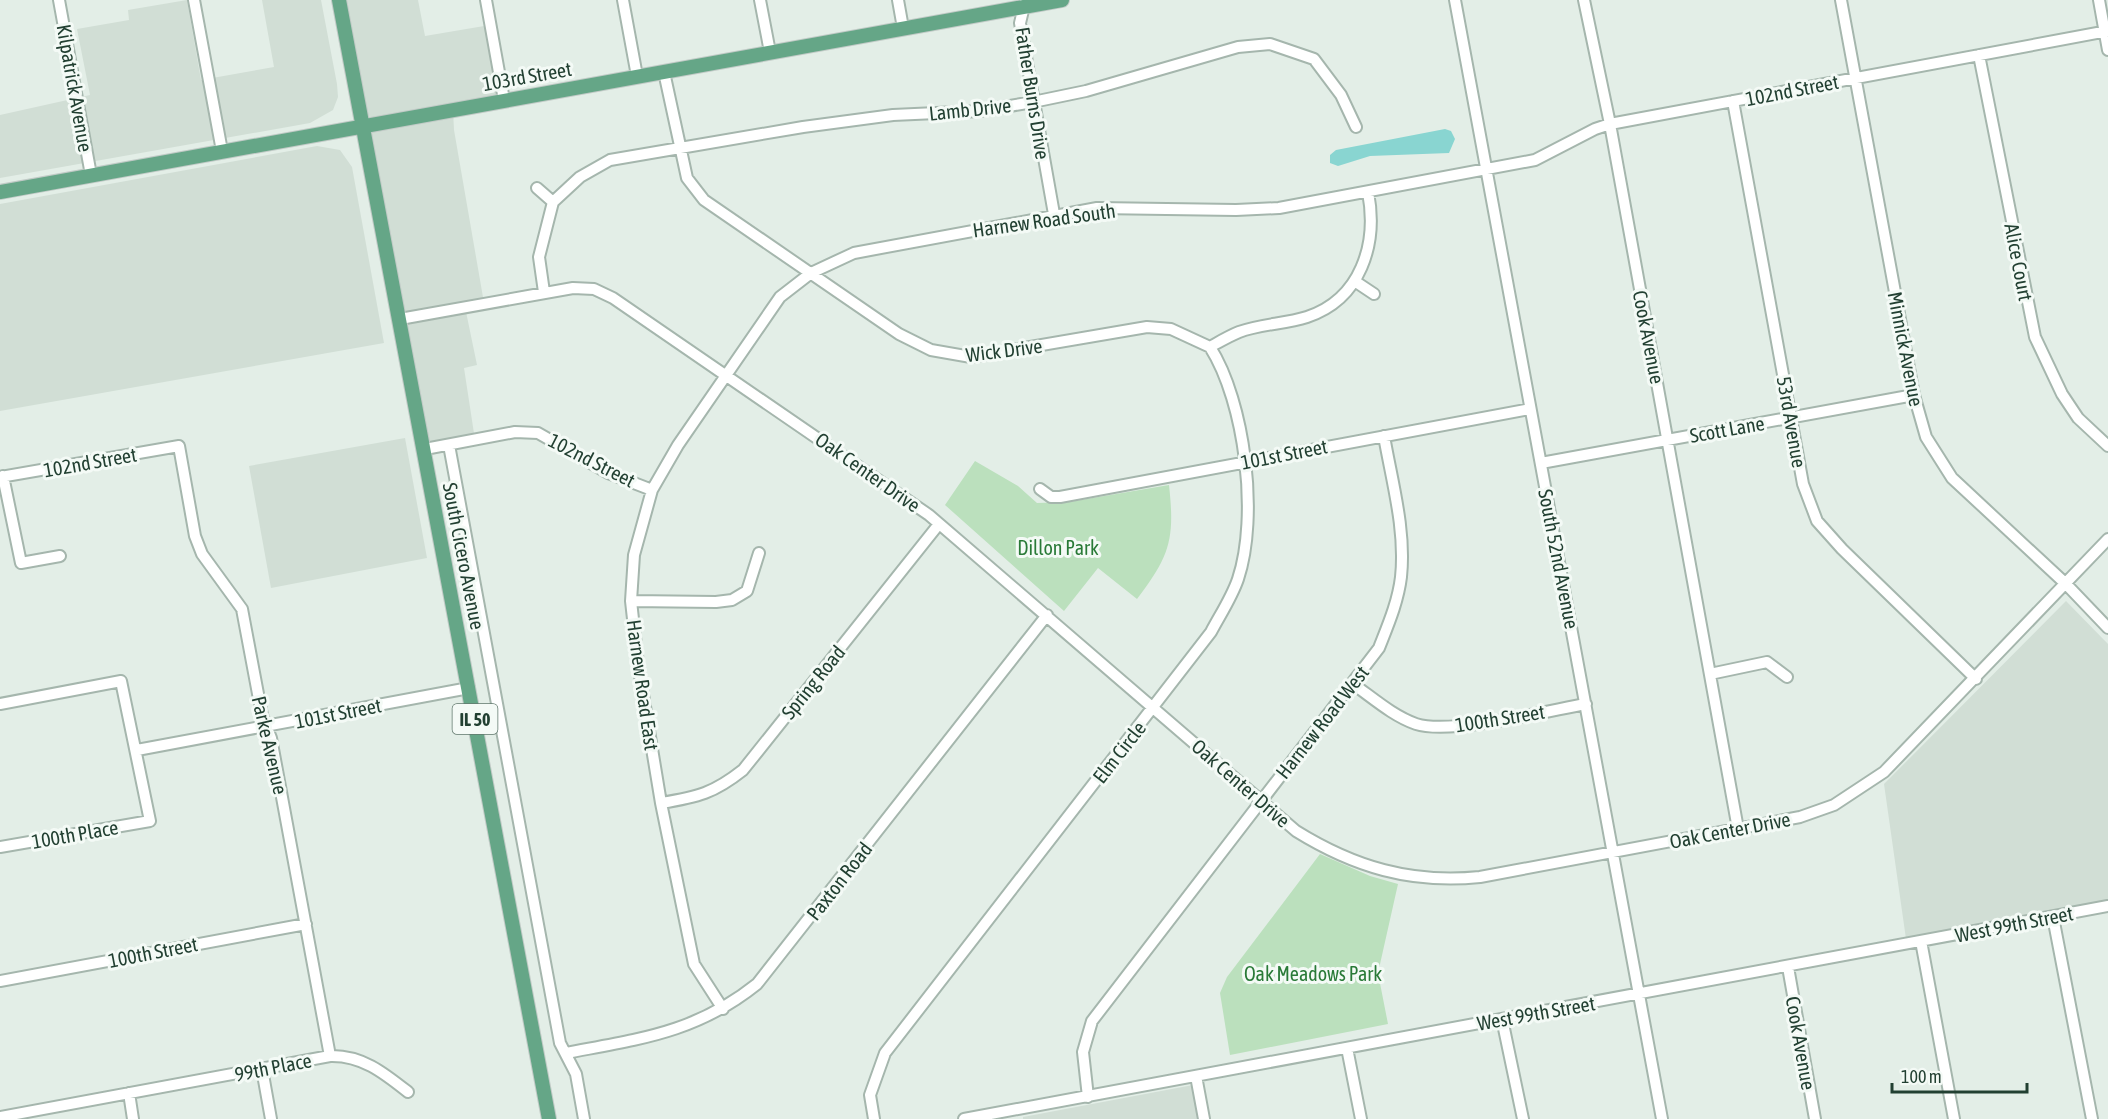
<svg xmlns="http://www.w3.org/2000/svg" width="2108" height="1119" viewBox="0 0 2108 1119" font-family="'Asap Condensed',sans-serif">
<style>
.built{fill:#d1ded5}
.green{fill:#bbe0bd}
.water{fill:#89d5d1}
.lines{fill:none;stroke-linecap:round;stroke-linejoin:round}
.minor-casing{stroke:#a5b6ad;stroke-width:14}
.major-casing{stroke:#c1cac6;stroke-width:16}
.minor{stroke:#fff;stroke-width:10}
.major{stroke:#65a687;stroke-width:14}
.labels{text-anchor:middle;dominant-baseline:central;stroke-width:6;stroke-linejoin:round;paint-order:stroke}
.shield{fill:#f4faf6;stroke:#61786d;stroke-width:1.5}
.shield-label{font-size:18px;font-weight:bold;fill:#224032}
.street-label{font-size:20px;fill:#224032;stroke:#f4faf6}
.park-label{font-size:20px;fill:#297a37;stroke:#f4faf6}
</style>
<rect width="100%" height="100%" fill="#e3eee7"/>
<path class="built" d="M187 0 201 80 274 67 262 0H321L337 84 338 97 333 110 310 123 0 178V115L90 95 77 29 129 20 128 10Z
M339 0H418L425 36 490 25 504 100 453 110 454 130 484 303 465 307 477 365 464 368 475 440 425 449Z
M317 146 340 150 352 167 384 343 0 411V204Z
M405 438 427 558 271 588 249 466Z
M2066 601 2108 644V900L1906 939 1884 784Z
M1193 1085 1199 1119H1023V1117Z"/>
<path class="green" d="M975 461 1018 486 1037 503 1069 502 1169 485C1175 539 1170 556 1137 599L1098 568 1064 611 945 505Z
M1320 854 1370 876 1398 884 1378 973 1388 1024 1230 1055 1220 993 1227 977Z"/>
<path class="water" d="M1445 129 1451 131 1455 139 1449 153 1370 156 1338 166 1330 163V155L1336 150Z"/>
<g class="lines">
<g class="minor-casing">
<path id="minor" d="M59 0 91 175
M194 0 222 151
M486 0 504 100
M623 0 637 76
M760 0 770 52
M898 0 903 28
M1455 0 1662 1119
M1584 0 1610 124 1738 829
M1841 0 1914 395 1926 437 1952 478 2066 584 2108 628
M2099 0 2108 50
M1025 2 1020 23 1054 214
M1979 55 2035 337 2062 394 2078 418 2108 446
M664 72 687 178 704 200 899 334 931 350 971 357 1147 327 1171 329 1210 347C1219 342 1229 336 1239 332 1260 324 1285 324 1307 317 1361 299 1378 244 1368 192
M1733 101 1803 484 1817 521 1842 549 1976 679
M537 188 553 202
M1356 282 1374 294
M544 292 539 257 553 202 580 177 610 160 803 127 893 115 980 111 1033 102 1086 91 1238 47 1270 44 1314 59 1341 95 1356 127
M400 319 573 288 594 289 613 298 929 515 1296 831C1354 867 1411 884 1480 877L1800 817 1834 805 1884 772 2108 539
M449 445 560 1043 576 1074 584 1119
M425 449 515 432 538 433 608 473 652 490
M1541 463 1914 395
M3 476 21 563 60 556
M0 477 179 446 195 536 202 554 242 609 262 715 271 738 330 1056
M1040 489 1051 497H1060L1530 409
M631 601 716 602 732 600 747 591 759 553
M1710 674 1767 662 1787 677
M1353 684C1373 698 1393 716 1416 724 1450 735 1547 711 1586 704
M0 704 121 681 150 821 0 847
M137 750 469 688
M661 803C698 797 714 793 743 770L939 524
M2053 917 2092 1119
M1921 941 1954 1119
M1788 967 1815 1119
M0 981 306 924
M723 1009 694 964 661 803 638 664 631 601 634 555 652 490 678 445 780 297 811 273 854 253 1097 208 1236 210 1279 208 1535 160 1595 129 1610 124 2108 31
M1502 1019 1523 1119
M1347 1048 1361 1119
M566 1053C639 1039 696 1033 757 984L1047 615
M262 1069 271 1119
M1196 1076 1204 1119
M129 1093 133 1119
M1088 1097 1083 1052 1092 1021 1379 648C1388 625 1398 602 1401 577 1406 530 1392 482 1384 436
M0 1117 330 1056C362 1055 384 1073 408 1092
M874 1119 870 1095 885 1053 1211 632C1220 615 1232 597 1238 579 1259 516 1245 402 1210 347
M964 1119 2108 906"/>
</g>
<g class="major-casing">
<path id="major" d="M339 0 549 1119
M0 192 1062 0"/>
</g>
<use href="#minor" class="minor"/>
<use href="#major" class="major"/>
</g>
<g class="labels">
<rect class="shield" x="452.5" y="704" width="45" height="30" rx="4.5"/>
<g class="shield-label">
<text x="475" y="719">IL 50</text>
</g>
<g class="street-label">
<text transform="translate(527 76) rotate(-10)">103rd Street</text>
<text transform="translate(75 88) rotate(80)">Kilpatrick Avenue</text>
<text transform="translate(1792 90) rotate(-11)">102nd Street</text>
<text transform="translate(1033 93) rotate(81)">Father Burns Drive</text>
<text transform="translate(970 109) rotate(-6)">Lamb Drive</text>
<text transform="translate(1044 220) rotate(-8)">Harnew Road South</text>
<text transform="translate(2019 262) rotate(79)">Alice Court</text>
<text transform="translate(1649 337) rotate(79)">Cook Avenue</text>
<text transform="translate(1906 349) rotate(79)">Minnick Avenue</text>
<text transform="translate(1004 350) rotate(-7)">Wick Drive</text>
<text transform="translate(1792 422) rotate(80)">53rd Avenue</text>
<text transform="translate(1727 429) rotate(-10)">Scott Lane</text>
<text transform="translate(1284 454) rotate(-11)">101st Street</text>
<text transform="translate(592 460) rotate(27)">102nd Street</text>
<text transform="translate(90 462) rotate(-10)">102nd Street</text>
<text transform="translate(868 472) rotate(35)">Oak Center Drive</text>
<text transform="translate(464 556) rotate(79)">South Cicero Avenue</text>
<text transform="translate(1559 559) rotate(79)">South 52nd Avenue</text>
<text transform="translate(813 682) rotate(-51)">Spring Road</text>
<text transform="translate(643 685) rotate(82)">Harnew Road East</text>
<text transform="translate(338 713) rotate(-11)">101st Street</text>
<text transform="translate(1500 718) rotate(-9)">100th Street</text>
<text transform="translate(1322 722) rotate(-52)">Harnew Road West</text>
<text transform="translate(270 745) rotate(77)">Parke Avenue</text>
<text transform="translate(1119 752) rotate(-52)">Elm Circle</text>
<text transform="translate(1241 783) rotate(41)">Oak Center Drive</text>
<text transform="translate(1730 830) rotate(-11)">Oak Center Drive</text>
<text transform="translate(75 834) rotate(-10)">100th Place</text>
<text transform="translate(839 881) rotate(-52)">Paxton Road</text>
<text transform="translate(2014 924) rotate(-11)">West 99th Street</text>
<text transform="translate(153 952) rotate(-11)">100th Street</text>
<text transform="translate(1536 1013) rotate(-10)">West 99th Street</text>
<text transform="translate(1801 1043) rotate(80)">Cook Avenue</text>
<text transform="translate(273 1067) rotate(-11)">99th Place</text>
</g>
<g class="park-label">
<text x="1058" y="547">Dillon Park</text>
<text x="1313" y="973">Oak Meadows Park</text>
</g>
</g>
<path d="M1892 1083v9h135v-9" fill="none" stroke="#224032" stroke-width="3"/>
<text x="1901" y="1083" font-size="18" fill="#224032" stroke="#f4faf6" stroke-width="4.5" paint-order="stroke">100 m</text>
</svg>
